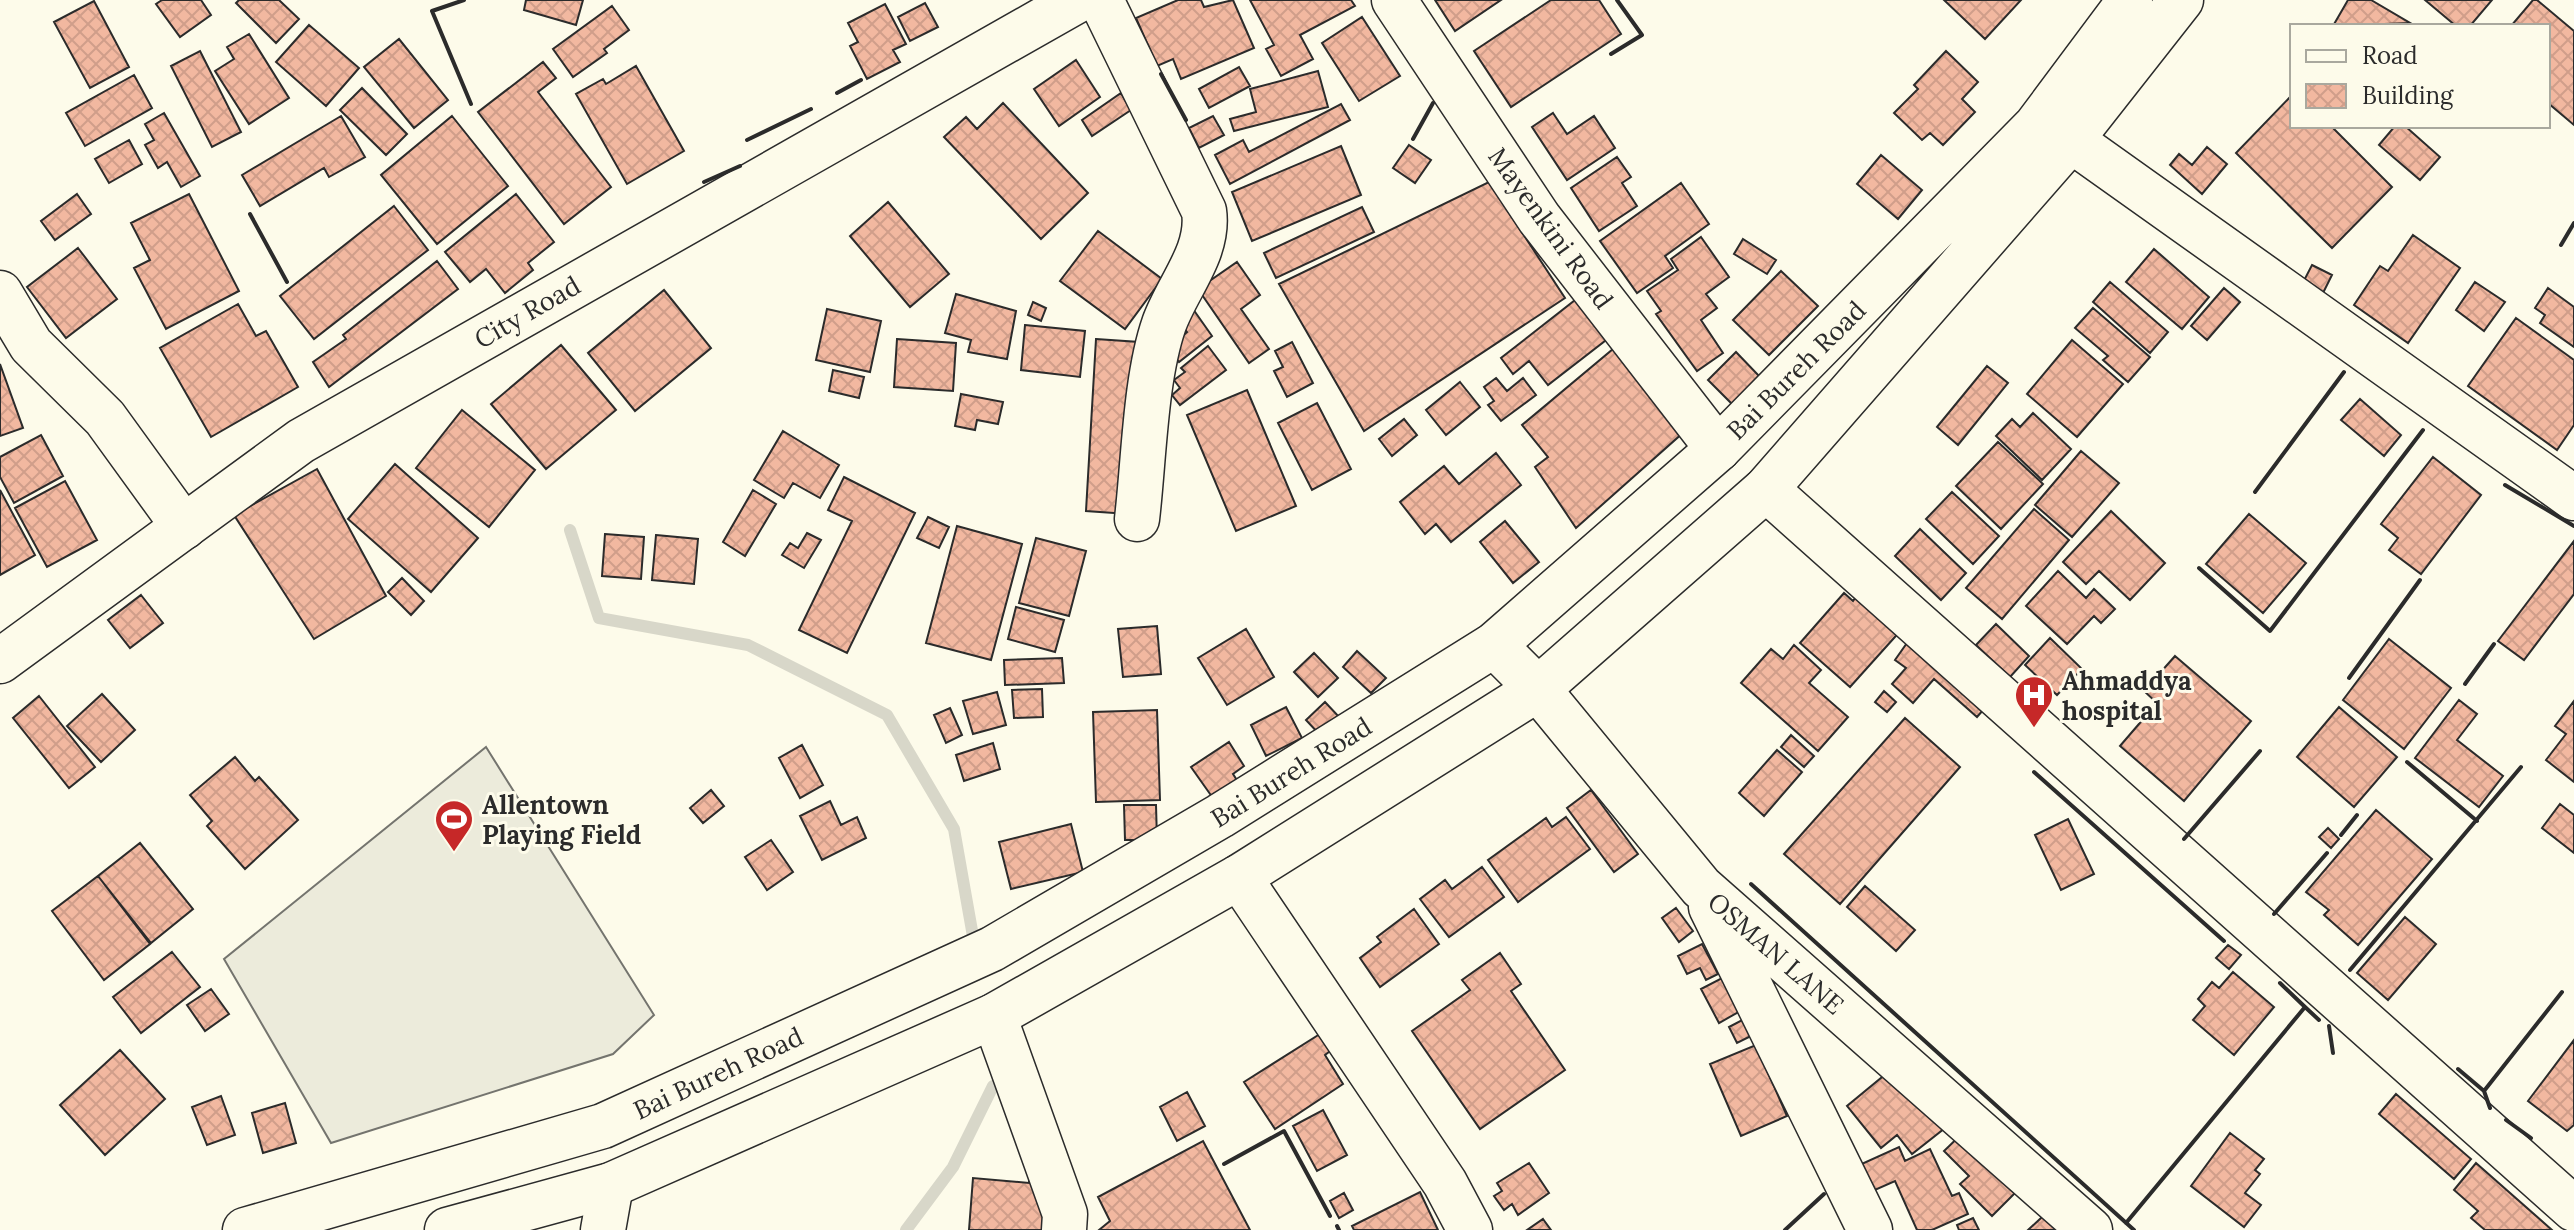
<svg xmlns="http://www.w3.org/2000/svg" width="2574" height="1230" viewBox="0 0 2574 1230" font-family="Lora,serif">
<style>
.grass{fill:#ecebdb;stroke:#74746e;stroke-width:2}
.lines{fill:none;stroke-linecap:round;stroke-linejoin:round}
.stream{stroke:#d8d7c9;stroke-width:12}
.building{fill:url(#building-cross-hatch);stroke:#2b2b2b;stroke-width:2}
.minor-casing{stroke:#2b2b2b;stroke-width:47}
.major-casing{stroke:#2b2b2b;stroke-width:47}
.highway-casing{stroke:#2b2b2b;stroke-width:47}
.minor{stroke:#fdfbea;stroke-width:44}
.major{stroke:#fdfbea;stroke-width:44}
.highway{stroke:#fdfbea;stroke-width:44}
.wall{stroke:#2b2b2b;stroke-width:4}
.labels{text-anchor:middle;dominant-baseline:central;stroke-width:6;stroke-linejoin:round;paint-order:stroke}
.street-label{font-size:26px;fill:#2b2b2b;stroke:#fdfbea}
.poi-label{font-size:26px;font-weight:bold;fill:#2b2b2b;stroke:#fdfbea;text-anchor:start}
</style>
<defs>
<pattern id="building-cross-hatch" width="8" height="8" patternUnits="userSpaceOnUse" patternTransform="scale(2)"><rect width="8" height="8" fill="#f2b8a0"/><path d="M0 0l8 8M0 8l8-8" fill="none" stroke="#d09e8a"/></pattern>
</defs>
<rect width="100%" height="100%" fill="#fdfbea"/>
<path class="grass" d="M486 747 654 1015 613 1054 331 1143 224 959Z"/>
<g class="lines">
<path class="stream" d="M570 530 599 618 748 645 887 715 954 829 974 942
M906 1230 953 1167 993 1086"/>
</g>
<path class="building" d="M162 0H201L211 15 180 37 156 4Z
M239 0H279L299 19 276 43 236 3Z
M526 0H583L576 25 524 10Z
M1178 0H1201L1204 7 1233 0 1254 48 1181 79 1173 59 1157 66 1136 18Z
M1250 0H1351L1355 6 1300 35 1313 59 1281 76 1266 49 1274 45Z
M1435 0H1501L1455 31Z
M1551 0H1599L1621 34 1511 107 1474 51Z
M1944 0H2021L1985 39Z
M2348 0H2371L2410 23 2333 26Z
M2425 0H2492L2470 26H2456Z
M2533 0H2537L2574 31V125L2548 103V26H2511Z
M94 1 129 67 90 88 54 22Z
M925 3 938 27 910 41 898 17Z
M885 4 906 44 893 50 900 62 867 79 850 46 858 42 848 23Z
M612 6 629 30 604 49 607 53 573 77 553 49Z
M1362 17 1400 76 1359 101 1322 43Z
M309 25 359 68 326 106 276 62Z
M249 34 289 98 249 124 215 71 234 59 227 47Z
M399 39 448 100 414 128 364 67Z
M200 51 241 132 212 147 171 66Z
M1946 51 1978 82 1962 99 1975 112 1943 145 1930 133 1922 140 1894 113 1918 89 1914 85Z
M1076 60 1100 97 1059 126 1034 89Z
M543 62 556 78 538 92 611 187 564 224 478 112Z
M636 66 684 151 627 184 576 94 603 79 606 84Z
M1239 67 1250 86 1209 108 1199 89Z
M1318 71 1328 107 1234 131 1230 119 1256 112 1250 89Z
M134 75 152 108 85 146 66 113Z
M362 88 407 134 386 155 340 110Z
M1121 93 1131 110 1092 136 1082 120Z
M2292 95V126H2331L2392 187 2332 248 2236 153Z
M1003 103 1088 193 1041 239 944 137 966 117 977 129Z
M1341 104 1350 120 1230 184 1215 155 1243 140 1249 152Z
M164 113 200 176 181 187 167 162 158 168 145 145 154 140 145 124Z
M1553 113 1567 134 1594 116 1615 148 1567 180 1532 127Z
M341 116 365 157 329 177 324 168 260 206 242 175Z
M452 116 508 186 437 244 381 175Z
M1213 116 1224 135 1199 148 1189 128Z
M2395 126H2405L2440 157 2420 180 2379 145Z
M129 140 142 164 109 183 95 159Z
M1409 145 1431 160 1415 183 1393 168Z
M1341 146 1361 195 1252 241 1232 192Z
M2207 147 2227 164 2202 194 2170 165 2179 154 2192 165Z
M1881 155 1922 190 1898 219 1857 184Z
M1617 157 1631 177 1622 183 1637 206 1599 231 1571 188Z
M1489 182 1565 298 1364 431 1279 284Z
M1681 183 1709 224 1665 256 1673 268 1637 293 1600 241Z
M77 194 91 214 55 240 41 221Z
M189 194 239 291 166 329 134 268 150 260 131 223Z
M516 194 554 242 528 263 533 270 505 293 486 269 470 282 445 252Z
M888 202 949 274 910 307 850 236Z
M394 206 428 250 314 339 280 296Z
M1362 207 1374 232 1276 278 1264 253Z
M1098 231 1162 279 1125 329 1060 281Z
M2413 235 2460 268 2408 343 2354 305 2380 266 2388 271Z
M1701 237 1729 277 1706 294 1717 308 1701 320 1723 353 1697 371 1656 314 1661 311 1647 291 1678 270 1671 259Z
M1743 239 1776 260 1767 274 1734 254Z
M78 248 117 299 66 338 27 287Z
M2154 249 2209 297 2182 329 2126 282Z
M437 261 458 289 329 387 313 362 346 339 343 335Z
M1237 262 1260 295 1241 309 1269 349 1249 363 1198 289Z
M2312 265 2332 275 2317 305 2297 294Z
M1781 271 1818 306 1769 355 1733 320Z
M2110 282 2168 332 2150 353 2093 302Z
M2475 282 2505 302 2484 331 2456 310Z
M2224 288 2240 302 2207 340 2191 326Z
M2548 288 2574 307V347L2540 323 2545 315 2535 308Z
M664 290 711 348 635 411 588 353Z
M956 294 1016 311 1007 359 968 352 971 340 945 333Z
M1579 297 1610 337 1548 385 1529 361 1513 374 1501 358Z
M1033 302 1046 308 1041 321 1028 315Z
M238 304 256 336 266 331 298 387 211 437 160 348Z
M2093 308 2150 357 2128 382 2103 360 2108 356 2075 328Z
M827 309 881 321 870 372 816 360Z
M1193 309 1212 336 1179 362 1168 348 1187 332 1178 320Z
M2516 318 2574 360V425L2557 450 2468 386Z
M1025 325 1085 331 1080 377 1021 370Z
M897 339 956 343 953 391 894 387Z
M1096 339 1139 342 1128 514 1086 511Z
M2072 340 2123 384 2077 437 2027 394Z
M1292 342 1313 383 1287 397 1274 371 1283 367 1275 351Z
M1619 344 1685 431 1576 528 1535 467 1548 457 1522 425Z
M561 345 616 410 546 469 491 404Z
M1208 346 1226 370 1180 405 1172 395 1180 388 1174 380 1185 372 1181 368Z
M1736 352 1760 377 1732 404 1708 380Z
M0 364 23 428 0 436Z
M1987 366 2008 383 1958 445 1937 427Z
M833 370 864 377 859 398 829 391Z
M1496 378 1507 391 1523 378 1536 395 1501 421 1488 405 1494 401 1484 387Z
M1460 382 1480 407 1446 435 1426 410Z
M1247 390 1296 506 1236 531 1187 415Z
M961 394 1003 402 998 424 977 420 975 430 955 426Z
M2360 399 2401 435 2384 456 2341 420Z
M1317 403 1351 469 1312 490 1278 423Z
M462 410 535 470 489 527 416 468Z
M2033 413 2071 449 2042 480 1996 436 2012 419 2020 427Z
M1404 419 1417 435 1392 456 1379 439Z
M783 431 839 465 820 498 793 483 784 498 754 480Z
M41 435 63 476 14 503 0 477V457Z
M1998 442 2043 484 2001 529 1956 486Z
M2081 451 2119 483 2072 537 2035 505Z
M1496 453 1521 485 1451 542 1436 524 1425 534 1400 502 1444 466 1459 484Z
M2433 457 2481 495 2421 574 2389 550 2398 538 2381 524Z
M395 464 478 538 431 592 348 519Z
M317 469 386 596 314 639 234 515Z
M844 477 915 513 847 653 799 630 852 521 828 510Z
M65 481 97 540 47 567 15 508Z
M0 490 35 555 0 575Z
M753 490 776 504 745 556 723 542Z
M1952 492 1999 536 1973 564 1926 519Z
M2034 509 2069 540 2002 619 1966 588Z
M2111 511 2165 563 2130 600 2099 571 2086 584 2063 562Z
M2249 514 2306 563 2263 613 2206 564Z
M928 517 949 527 939 548 917 538Z
M1505 521 1539 562 1513 583 1480 542Z
M957 526 1022 544 991 660 926 643Z
M1920 529 1966 573 1941 600 1895 556Z
M807 533 821 540 804 568 782 555 790 543 798 548Z
M605 534 644 537 641 579 602 576Z
M656 535 698 539 694 584 652 580Z
M1036 538 1086 551 1069 616 1019 603Z
M2574 541V594L2524 660 2498 641Z
M2058 571 2086 598 2094 589 2115 609 2101 623 2094 616 2067 644 2026 606Z
M402 578 424 601 411 615 388 592Z
M1861 590 1903 628 1850 687 1800 643 1844 593 1853 601Z
M141 595 163 623 130 648 108 620Z
M1016 607 1064 620 1055 652 1008 639Z
M1996 624 2029 656 2010 677 1976 645Z
M1157 626 1161 674 1123 677 1118 629Z
M1246 629 1274 677 1227 705 1198 658Z
M1914 633 1991 701 1977 717 1934 679 1913 703 1892 684 1906 668 1895 660Z
M2050 638 2082 669 2057 695 2025 665Z
M2389 639 2451 688 2404 749 2343 700Z
M1794 645 1821 670 1809 683 1848 717 1818 751 1741 683 1771 649 1783 659Z
M1357 651 1386 678 1371 693 1343 667Z
M1314 653 1338 678 1318 697 1294 672Z
M2175 656 2251 721 2184 801 2120 746 2157 703 2144 691Z
M1062 658 1064 683 1005 685 1004 660Z
M1042 689 1043 717 1014 718 1012 690Z
M1884 691 1896 702 1887 712 1875 702Z
M997 692 1006 725 973 734 963 701Z
M102 694 135 730 101 762 67 726Z
M39 696 95 767 69 788 13 718Z
M2459 700 2477 714 2457 740 2503 776 2479 807 2415 758Z
M2574 701V782L2546 760 2566 734 2555 726Z
M1325 702 1340 718 1321 736 1306 720Z
M1286 707 1302 738 1266 756 1251 725Z
M2339 707 2397 757 2354 807 2297 757Z
M950 708 962 735 946 743 934 715Z
M1157 710 1160 800 1096 802 1093 712Z
M1905 718 1960 767 1840 904 1784 854Z
M1791 735 1814 756 1804 767 1781 747Z
M1229 742 1244 766 1233 774 1240 785 1215 801 1191 767Z
M993 743 1000 769 964 781 956 755Z
M802 745 823 785 800 798 779 758Z
M1777 750 1802 772 1764 816 1739 793Z
M235 757 255 781 259 777 298 820 245 869 207 826 212 821 190 795Z
M711 790 724 806 703 823 690 808Z
M1591 790 1638 854 1614 872 1567 808Z
M830 801 841 825 857 817 866 838 822 860 800 816Z
M2560 804 2574 815V853L2542 828Z
M1124 805H1156L1157 840H1125Z
M2376 810 2432 859 2358 945 2324 915 2329 910 2306 892Z
M1566 817 1590 849 1518 902 1488 860 1546 818 1552 827Z
M2068 819 2094 874 2061 890 2035 835Z
M1071 824 1083 872 1011 889 999 842Z
M2328 828 2339 839 2331 848 2319 837Z
M771 840 793 872 767 890 745 857Z
M140 843 193 909 151 943 98 876Z
M1482 867 1504 897 1449 937 1420 899 1445 880 1452 889Z
M98 876 150 944 104 980 52 911Z
M1865 886 1915 930 1896 951 1847 907Z
M1676 908 1693 931 1679 942 1662 918Z
M1414 909 1439 944 1380 987 1360 958 1381 942 1377 937Z
M2405 917 2436 944 2388 1000 2357 973Z
M1702 944 1718 974 1706 980 1700 968 1687 974 1678 956Z
M2228 945 2241 955 2229 969 2216 958Z
M172 952 200 987 141 1033 113 997Z
M1500 953 1521 984 1511 991 1565 1070 1480 1129 1412 1031 1470 990 1462 980Z
M2233 972 2274 1007 2234 1055 2193 1020 2205 1006 2198 999 2212 982 2219 988Z
M1724 977 1742 1010 1719 1023 1701 989Z
M211 989 229 1014 205 1031 187 1005Z
M1746 1018 1755 1034 1737 1043 1729 1027Z
M1323 1032 1334 1048 1325 1055 1343 1084 1275 1129 1244 1082Z
M2574 1040V1125L2567 1131 2528 1101Z
M1756 1045 1787 1116 1741 1136 1710 1064Z
M120 1050 165 1099 105 1155 60 1105Z
M1893 1068 1959 1117 1912 1154 1897 1135 1881 1148 1847 1106Z
M1187 1092 1205 1126 1177 1141 1160 1107Z
M2396 1094 2471 1159 2454 1179 2379 1114Z
M221 1096 235 1135 207 1145 192 1107Z
M285 1103 296 1143 263 1153 252 1113Z
M1323 1110 1347 1155 1317 1171 1293 1126Z
M1970 1126 2025 1183 1992 1216 1960 1184 1969 1176 1944 1151Z
M2230 1133 2264 1159 2255 1170 2260 1174 2245 1193 2261 1205 2244 1227 2191 1186Z
M1203 1141 1250 1230H1099L1110 1221 1098 1197Z
M1899 1147 1905 1161 1930 1149 1952 1196 1959 1193 1968 1214 1932 1230H1917L1895 1181 1868 1193 1855 1167Z
M1529 1163 1549 1193 1518 1215 1512 1204 1504 1210 1494 1196 1502 1191 1497 1183Z
M2476 1163 2552 1230H2485L2471 1218 2478 1211 2454 1190Z
M1030 1166 1048 1230H969L973 1178 1029 1183Z
M1420 1192 1438 1230H1354L1352 1226Z
M1344 1193 1353 1210 1339 1218 1330 1201Z
M2055 1205 2078 1230H2028Z
M1973 1218 1979 1230H1959L1957 1225Z
M1543 1219 1551 1230H1527Z"/>
<g class="lines">
<g class="minor-casing">
<path id="minor" d="M1101 0 1204 211C1210 252 1177 287 1164 324 1145 379 1144 460 1137 519
M1394 0 1539 218 1718 449
M2071 140 2574 498
M0 293 31 345 105 418 184 527
M1766 489 2574 1209
M1494 645 1538 689 1701 887 2090 1230
M1239 877 1445 1183 1470 1230
M1711 907 1870 1230
M994 1016 1065 1214 1064 1230
M603 1230 611 1185"/>
</g>
<g class="major-casing">
<path id="major" d="M0 661 301 441 1078 0"/>
</g>
<g class="highway-casing">
<path id="highway" d="M245 1230 603 1126 992 949 1220 816 1494 645 1718 449 2036 126 2130 0
M447 1230 611 1185 994 1016 1239 877 1538 689 1766 489 2071 140 2181 0"/>
</g>
<use href="#minor" class="minor"/>
<use href="#major" class="major"/>
<use href="#highway" class="highway"/>
<path class="wall" d="M464 0 432 11 471 104
M1611 54 1642 35 1617 0
M1161 74 1186 120
M837 93 861 80
M1413 139 1433 103
M747 140 811 109
M704 182 740 166
M250 214 287 282
M2561 245 2574 223
M2505 485 2574 526
M2255 492 2344 372
M2199 568 2270 631 2423 430
M2349 678 2420 580
M2465 684 2494 644
M2407 762 2477 821
M2034 772 2224 941
M2341 835 2357 815
M2184 839 2260 751
M1751 884 2134 1230
M2274 914 2327 853
M2350 970 2521 767
M2305 1007 2319 1020
M2329 1026 2333 1053
M2458 1069 2484 1091 2490 1108
M2484 1091 2562 992
M2506 1120 2531 1138
M1224 1164 1284 1131 1330 1216
M2126 1223 2305 1007 2280 983
M1337 1226 1339 1230
M1785 1230 1824 1194"/>
</g>
<defs>
<g id="hospital-pin" transform="scale(2)"><path d="M0 17L-7.5 6A9.5 9.5 0 1 1 7.5 6Z" fill="#c62828" stroke="#fdfbea"/><path d="M-5-5h3v3.5h4V-5h3V5h-3V1.5h-4V5h-3Z" fill="#fff"/></g>
<g id="stadium-pin" transform="scale(2)"><path d="M0 17L-7.5 6A9.5 9.5 0 1 1 7.5 6Z" fill="#c62828" stroke="#fdfbea"/><path d="M0-5a6.5 5 0 1 0 0 10a6.5 5 0 1 0 0-10ZM-3.5-1.8h7v3.6h-7Z" fill="#fff"/></g>
</defs>
<g fill-rule="evenodd">
<use href="#hospital-pin" x="2034" y="695"/>
<use href="#stadium-pin" x="454" y="819"/>
</g>
<g class="labels">
<g class="street-label">
<text transform="translate(1551 228) rotate(54)">Mayenkini Road</text>
<text transform="translate(527 312) rotate(-30)">City Road</text>
<text transform="translate(1796 370) rotate(-45)">Bai Bureh Road</text>
<text transform="translate(1291 772) rotate(-32)">Bai Bureh Road</text>
<text transform="translate(1776 953) rotate(41)">OSMAN LANE</text>
<text transform="translate(718 1073) rotate(-25)">Bai Bureh Road</text>
</g>
<g class="poi-label">
<text x="2062" y="680">Ahmaddya<tspan x="2062" dy="30">hospital</tspan></text>
<text x="482" y="804">Allentown<tspan x="482" dy="30">Playing Field</tspan></text>
</g>
</g>
<rect x="2290" y="24" width="260" height="104" fill="#fdfbea" stroke="#a9a89e" stroke-width="2"/>
<rect x="2306" y="50" width="40" height="12" fill="#fdfbea" stroke="#a9a89e" stroke-width="2"/>
<text x="2362" y="64" font-size="24" fill="#2b2b2b">Road</text>
<rect x="2306" y="84" width="40" height="24" fill="url(#building-cross-hatch)" stroke="#a9a89e" stroke-width="2"/>
<text x="2362" y="104" font-size="24" fill="#2b2b2b">Building</text>
</svg>
